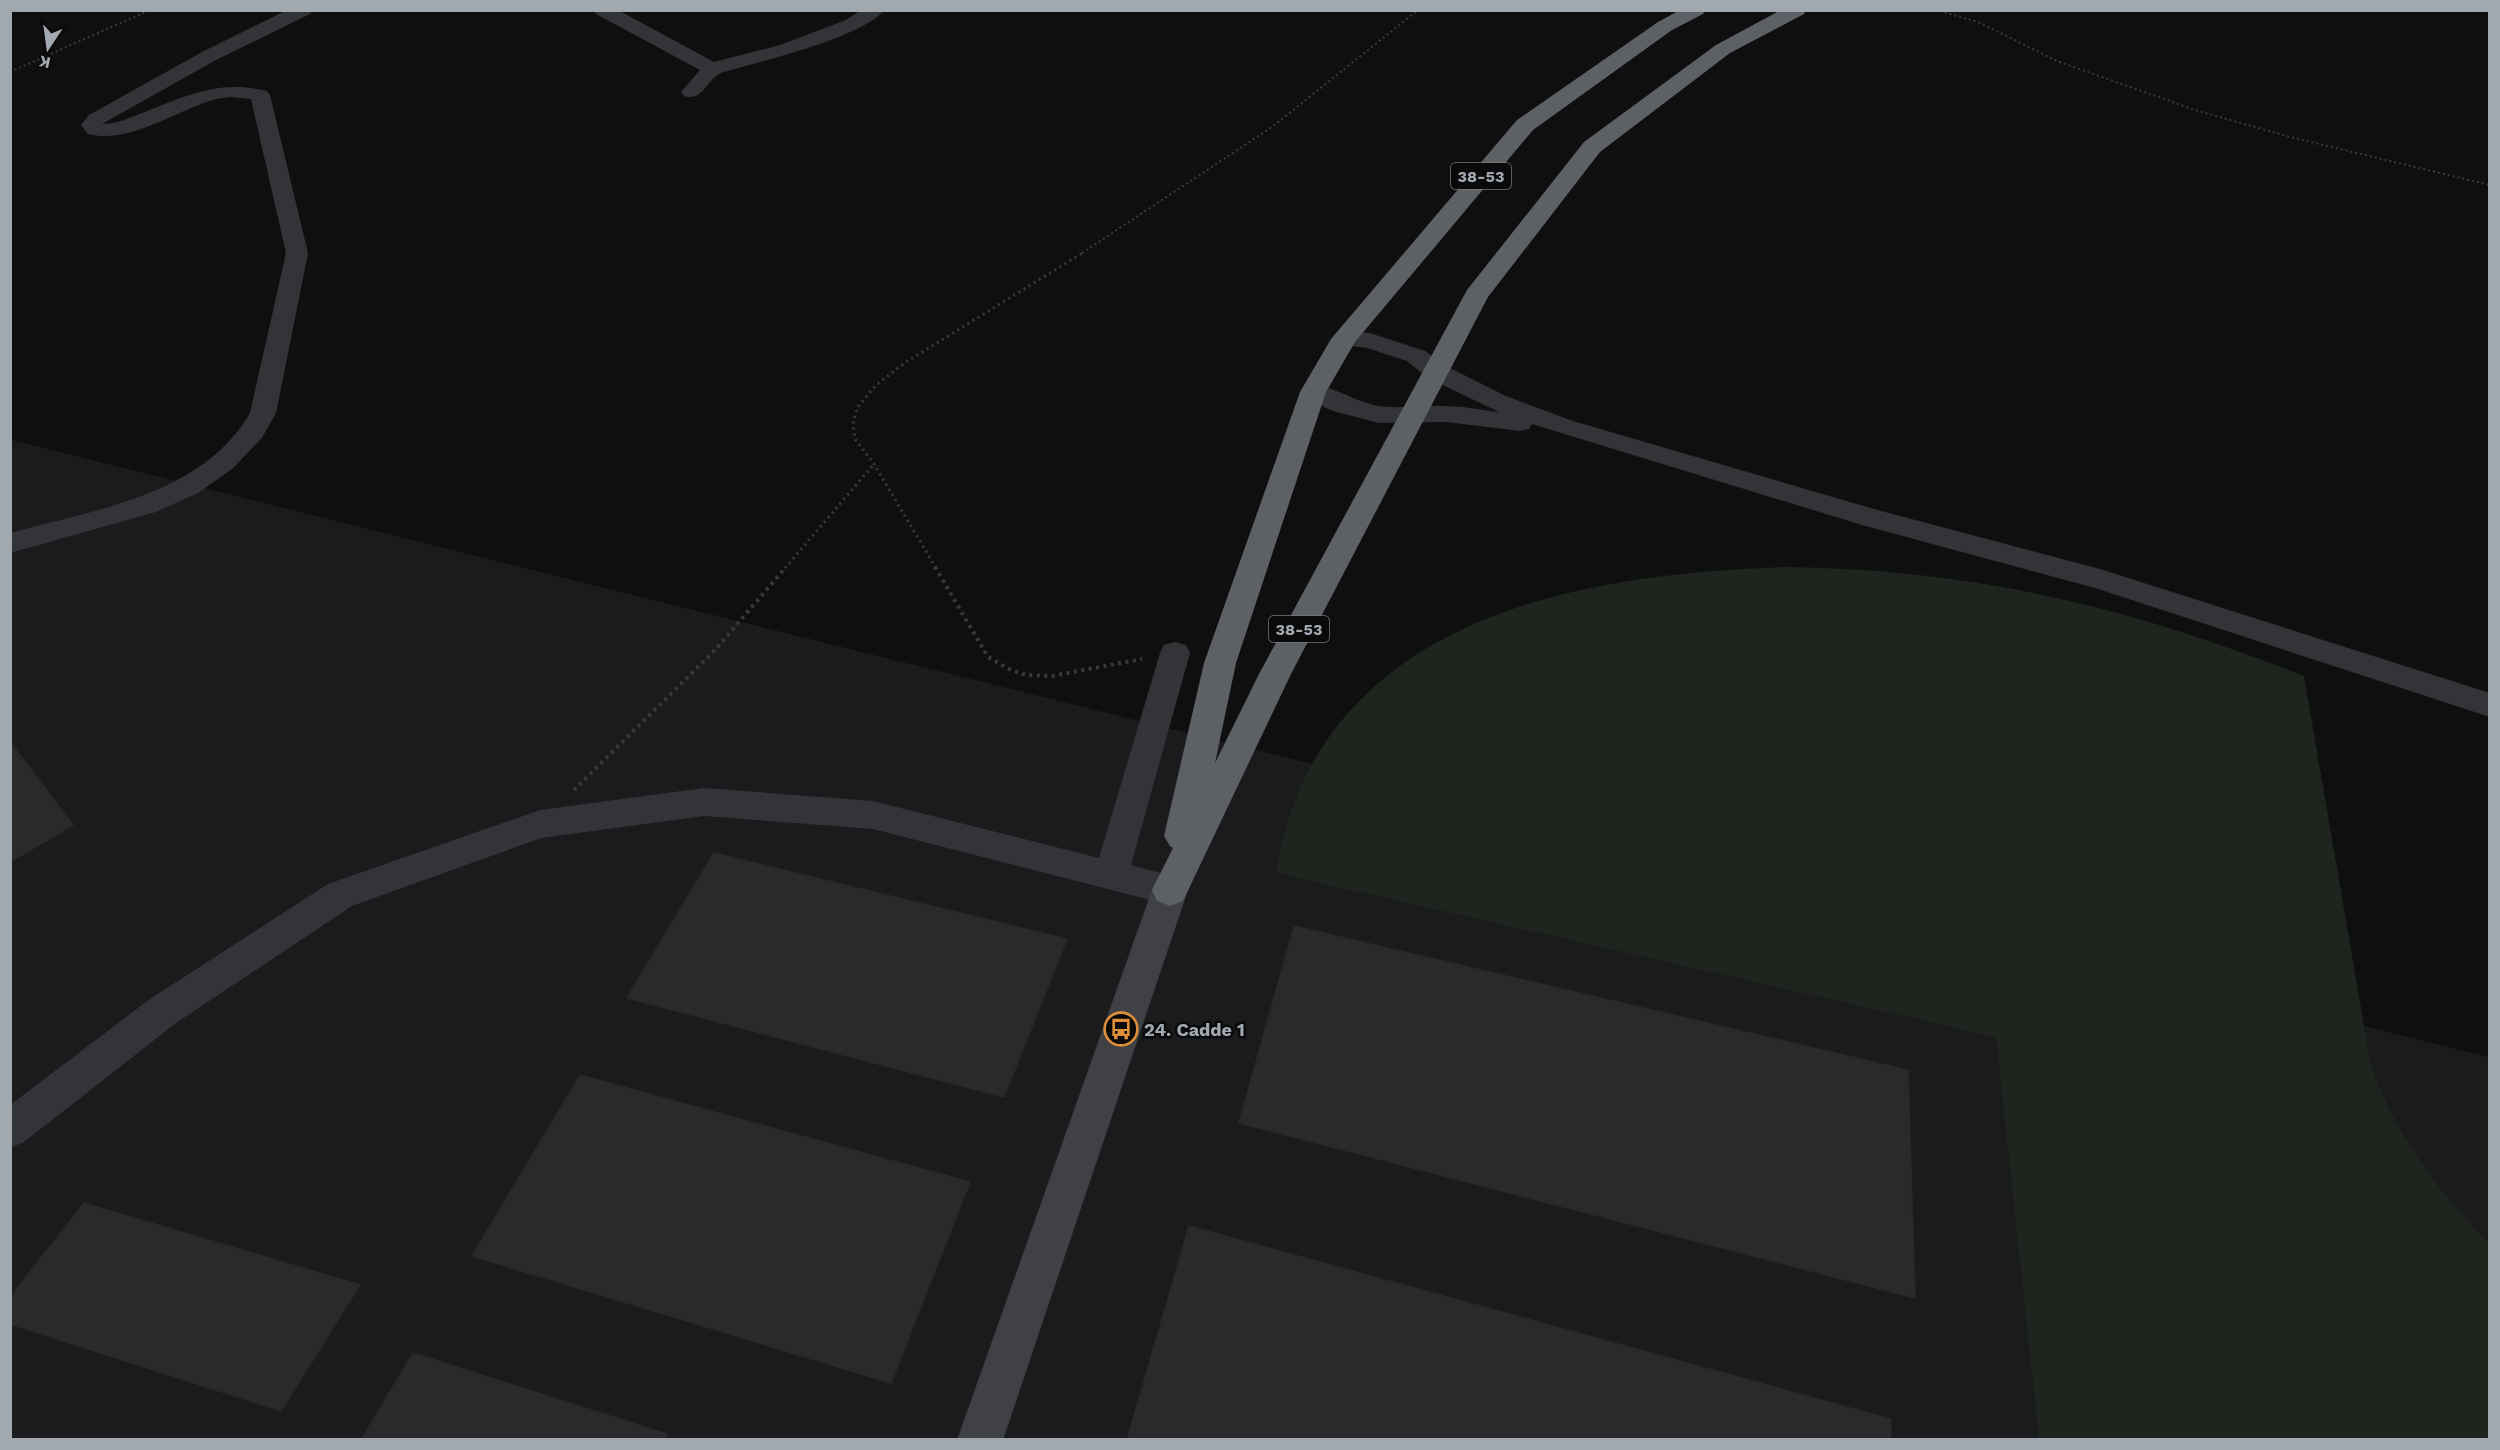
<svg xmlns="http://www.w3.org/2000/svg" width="2500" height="1450" viewBox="0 0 2500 1450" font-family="'Work Sans',sans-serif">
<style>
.built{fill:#1b1b1d}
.green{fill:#1e241e}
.building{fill:#2a2a2c;stroke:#29292c;stroke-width:1.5}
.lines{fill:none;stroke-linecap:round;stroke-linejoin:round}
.path-far2{stroke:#383b3d;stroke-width:2;stroke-dasharray:2 3;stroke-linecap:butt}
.path-far1{stroke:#383b3d;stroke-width:3;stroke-dasharray:2 4;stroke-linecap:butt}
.path{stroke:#383b3d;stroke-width:4;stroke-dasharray:3 4.5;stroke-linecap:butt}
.street{fill:#323437;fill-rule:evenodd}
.secondary{fill:#3f4144;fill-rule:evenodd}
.highway{fill:#5d6065;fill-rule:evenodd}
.labels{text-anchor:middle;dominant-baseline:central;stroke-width:5;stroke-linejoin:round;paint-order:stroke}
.shield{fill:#0a0a0b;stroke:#74797e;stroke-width:1.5}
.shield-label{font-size:16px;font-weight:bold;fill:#a1a8b0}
.poi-label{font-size:18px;font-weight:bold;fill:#a1a8b0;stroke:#0a0a0b;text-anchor:start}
</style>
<rect width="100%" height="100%" fill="#0f0f10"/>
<path class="built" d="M11 440 2489 1057V1439L11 1440Z"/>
<path class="green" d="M1784 567C1973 569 2130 607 2304 676L2371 1066C2397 1137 2436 1189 2489 1243V1439H2039L1996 1037 1276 873C1283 836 1292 799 1311 766 1402 602 1614 573 1784 567Z"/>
<path class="building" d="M10 742 73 825 10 862Z
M714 853 1067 939 1004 1097 627 998Z
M1294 926 1908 1070 1915 1298 1239 1123Z
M580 1075 970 1182 891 1383 472 1256Z
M84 1203 360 1285 281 1411 10 1324V1297Z
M1189 1226 1891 1419V1440H1127Z
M413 1353 667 1434V1440H361Z"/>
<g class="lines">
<path class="path-far2" d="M1940 11 1978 22 2057 61 2195 110 2290 137 2490 185
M10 72 150 10
M1082 253 1272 127 1418 10"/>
<path class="path-far1" d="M785 568 874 464
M936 568 874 464 855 439 853 424 857 408 876 385 906 362 1084 252"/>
<path class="path" d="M935 567 988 657 1011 670 1026 675 1052 676 1142 659
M574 790 715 650 786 567"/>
<path class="street" d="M287 10H312L310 14 216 60 102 124C117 124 129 118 142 113 186 96 219 79 267 91L270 95 308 253 276 413 262 438 232 469 198 493 156 512 10 553V533C94 510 203 495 250 413L286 253 251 99 230 97 216 99C177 110 128 145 88 134L81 125 89 115 202 52Z
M594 10H618L714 62 780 45 846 20 861 10H884C864 37 759 62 724 72 707 76 705 102 684 96L681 92 700 70 596 14Z
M1344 331 1370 333 1425 351 1446 366 1506 396 1573 421 1874 509 2100 569 2490 693V717L2095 588 1862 525 1532 424 1529 429 1520 431 1446 422 1379 423 1333 411 1304 398 1300 392 1304 386C1326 380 1355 403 1379 406 1400 409 1422 405 1444 406 1462 406 1481 410 1499 412L1428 378 1407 361 1367 348 1335 344 1332 339 1335 334Z
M1175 642 1186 645 1190 653 1131 865 1182 879 1187 890 1182 901 1170 905 873 829 704 816 541 838 352 906 176 1023 24 1142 10 1148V1105L150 999 328 884 540 810 704 788 873 801 1099 858 1160 653 1164 645Z"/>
<path class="secondary" d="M1170 874 1183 879 1188 890 1003 1440H957L1152 890 1157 879Z"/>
<path class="highway" d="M1680 10H1705L1703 14 1672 30 1533 130 1355 342 1326 392 1236 663 1215 763 1259 674 1467 290 1584 142 1716 45 1781 10H1806L1804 14 1730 53 1600 152 1488 297 1291 674 1183 901 1170 906 1157 901 1152 890 1173 848 1170 846 1164 836 1204 663 1300 392 1331 339 1517 120 1658 22Z"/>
</g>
<defs>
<g id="bus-ring" transform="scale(1.725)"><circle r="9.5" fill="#0a0a0b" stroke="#de8e39" stroke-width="1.5"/><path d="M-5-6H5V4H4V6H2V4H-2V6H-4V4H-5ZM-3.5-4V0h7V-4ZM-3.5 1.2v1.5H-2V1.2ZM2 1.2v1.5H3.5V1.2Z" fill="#de8e39"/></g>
</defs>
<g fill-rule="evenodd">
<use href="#bus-ring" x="1121" y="1029"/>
</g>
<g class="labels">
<g class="shield">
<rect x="1451" y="163" width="60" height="26" rx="4.5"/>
<rect x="1269" y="616" width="60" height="26" rx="4.5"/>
</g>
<g class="shield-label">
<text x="1481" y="176">38-53</text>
<text x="1299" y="629">38-53</text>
</g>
<g class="poi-label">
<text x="1144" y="1029">24. Cadde 1</text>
</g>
</g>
<rect width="2500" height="1450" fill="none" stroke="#a1a8b0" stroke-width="24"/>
<g transform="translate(48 48) rotate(193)" stroke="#0a0a0b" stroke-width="4.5" paint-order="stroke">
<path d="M0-4.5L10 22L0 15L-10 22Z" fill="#a1a8b0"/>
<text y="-9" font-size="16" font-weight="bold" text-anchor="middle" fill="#a1a8b0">K</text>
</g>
</svg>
